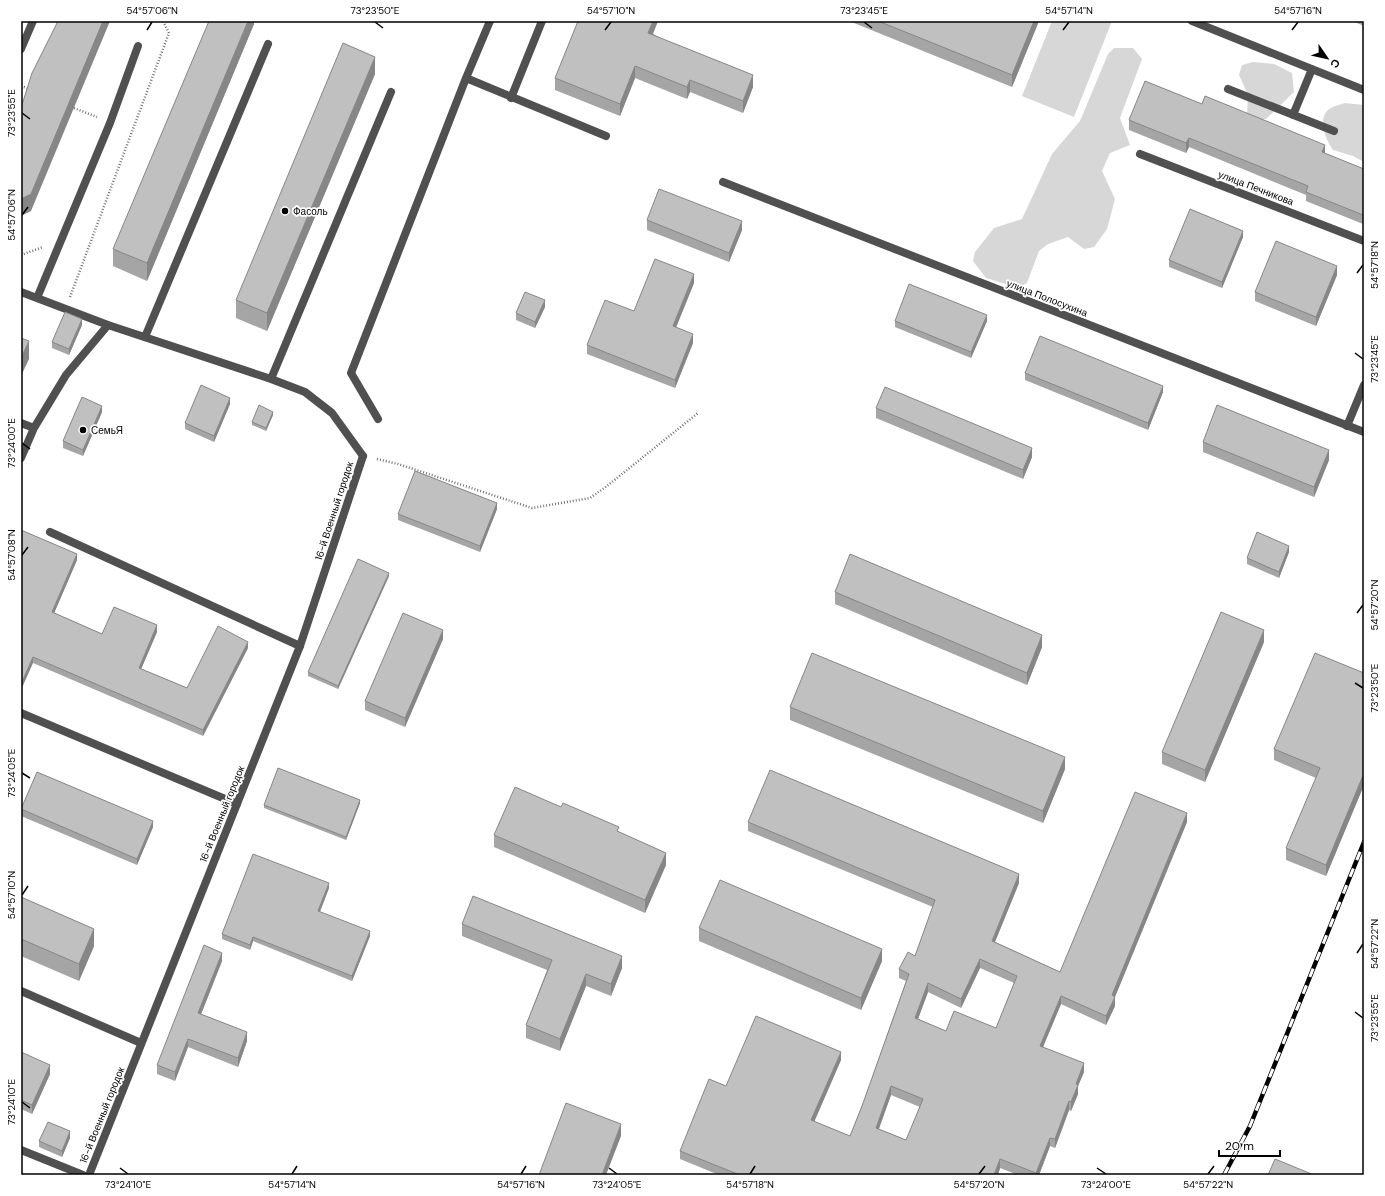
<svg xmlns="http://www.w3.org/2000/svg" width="1385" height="1196" viewBox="0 0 1385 1196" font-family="'DM Sans',sans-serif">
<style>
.green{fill:#d7d7d7}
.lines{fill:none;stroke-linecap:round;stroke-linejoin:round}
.path{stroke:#727272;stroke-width:2.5;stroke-dasharray:1 2;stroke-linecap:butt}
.lane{stroke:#505050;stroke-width:8}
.street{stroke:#505050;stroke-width:8}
.rail-casing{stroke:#000;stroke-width:4.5}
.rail{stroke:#fff;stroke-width:3;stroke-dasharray:9;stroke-linecap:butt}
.wall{fill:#a5a5a5;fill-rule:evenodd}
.shaded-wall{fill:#868686}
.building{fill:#c0c0c0;stroke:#868686;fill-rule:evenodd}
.ticks{fill:none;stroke:#000;stroke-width:1.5}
.poi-dot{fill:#000;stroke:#fff;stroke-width:1.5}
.labels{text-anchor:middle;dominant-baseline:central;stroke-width:3.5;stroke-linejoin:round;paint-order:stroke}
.street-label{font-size:10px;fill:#000;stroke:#fff}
.poi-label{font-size:10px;fill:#000;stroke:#fff;text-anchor:start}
.neatline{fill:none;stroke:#000;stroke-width:1.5}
.ticks-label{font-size:10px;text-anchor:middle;fill:#000}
</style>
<rect width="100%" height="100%" fill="#fff"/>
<path class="green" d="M1052 21H1112L1074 117 1022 96Z
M1114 48H1133L1142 59 1120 118 1130 145 1110 153 1102 171 1115 199 1107 229 1094 247 1084 249 1068 237 1048 244 1039 251 1027 283 1018 288 986 278 973 261 975 252 994 228 1022 219 1052 154 1080 121 1108 54Z
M1253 62 1274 64 1292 73 1294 92 1266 119 1256 120 1247 115 1248 95 1239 75 1242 65Z
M1345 103 1364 105V162L1353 156 1333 150C1326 140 1318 121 1327 111 1332 106 1339 105 1345 103Z"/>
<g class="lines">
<path class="path" d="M21 86 30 89
M74 108 97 117
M21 255 43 247
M70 297 169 33 163 21
M377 459 398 464 532 508 590 498 607 486 698 413"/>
<path class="lane" d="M1192 21 1364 90
M21 49 33 21
M466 78 606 136
M1228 89 1334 131
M511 98 542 21
M1293 115 1312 69
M21 292 108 325 271 379 305 392 332 413 363 456
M37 298 110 123 138 46
M145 337 268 44
M271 379 391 92
M378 419 351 373 466 78 490 21
M21 423 34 428
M1347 426 1364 385
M21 458 34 428 66 375 108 325
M50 532 300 646
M21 713 237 804
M21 991 141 1043
M21 1150 83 1175"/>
<path class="street" d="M1140 154 1364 241
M723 182 1364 432
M89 1175 300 646 363 456"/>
<g class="rail-casing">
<path id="rail" d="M1224 1175 1250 1126 1364 842"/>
</g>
<use href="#rail" class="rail"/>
</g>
<path class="wall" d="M254 21V24L147 281 113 266V249Z
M658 21 653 34 753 87 743 113 690 92 687 99 635 78 620 116 555 90V78Z
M849 21H1039L1012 87Z
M1352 21H1364V26Z
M375 74 267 331 236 318V300Z
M1129 120 1325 154 1364 169 1363 224 1306 201V195L1189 147 1186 153 1129 130Z
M647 220 742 230 729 262 647 230Z
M1243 237 1222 288 1169 267V260Z
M1337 275 1316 326 1255 301V292Z
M694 283 676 327 693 343 675 388 587 354V345L634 311Z
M545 307 535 328 516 320V313Z
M895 321H987L971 358 895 327Z
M82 325 69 355 52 348V342Z
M1025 373 1163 392 1148 430 1025 380Z
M230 404 214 442 185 429V423Z
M876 408 1032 457 1023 479 876 418Z
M102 412 83 456 63 448V441Z
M273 415 266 431 252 425V422Z
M1203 442 1329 460 1314 497 1203 452Z
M497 509 480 552 398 520V514Z
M21 530 77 560 54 613 102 634 157 632 141 669 187 688 248 648 203 736 33 663Z
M1289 552 1279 578 1247 564V558Z
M389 576 338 689 308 676V672Z
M835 592 1042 647 1027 685 835 604Z
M443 639 405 727 365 710V701Z
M1264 642 1205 782 1162 764V752Z
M1364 673V785L1326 876 1286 860V848L1316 778 1274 760V749Z
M790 707 1065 769 1043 823 790 720Z
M360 803 346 840 264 808V805Z
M21 809 153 827 137 865 21 816Z
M748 822 1019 883 995 942 1060 972 1187 822 1115 997V1006L1106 1025 1061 1004 1043 1047 1084 1072 1078 1086V1094L1071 1111 1069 1110 1055 1148 1050 1146 1039 1175H1018L1000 1168 998 1175H719L680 1159V1151L726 1086 841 1060 814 1122 850 1136 862 1106 906 981 899 978V969L915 956 933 907 748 831ZM980 968 1014 983 996 1028 946 1031 918 1019 928 992 961 1008ZM891 1095 920 1107 906 1140 879 1129Z
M494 835 666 865 645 913 494 847Z
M329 888 320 912 370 936 352 981 253 941 250 950 222 939V934Z
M21 897 94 946 79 981 21 956Z
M462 924 622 968 611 996 586 986 560 1051 526 1038V1025L547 970 462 936Z
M699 928 882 961 861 1010 699 941Z
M222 961 201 1014 247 1041 238 1067 188 1047 175 1081 157 1074V1065Z
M21 1052 50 1074 32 1114 21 1109Z
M70 1138 62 1157 39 1147V1141Z"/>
<path class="shaded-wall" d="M103 21H110L31 211 21 216V199Z
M248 21H254V24L147 281V263Z
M653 21H658L648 45V33Z
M1034 21H1039L1012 87V75Z
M375 57V74L267 331V313Z
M635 66V78L620 116V104Z
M753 75V87L743 113V101Z
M690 80V92L687 99V87Z
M1189 138V147L1186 153V143Z
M1325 145V154L1322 152Z
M1364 213V223L1363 224V215Z
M742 221V230L729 262V253Z
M1243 231V237L1222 288V282Z
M1337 266V275L1316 326V317Z
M694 274V283L673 335V326Z
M545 300V307L535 328V322Z
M987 315V321L971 358V352Z
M82 319V325L69 355V349Z
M693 334V343L675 388V380Z
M29 341V359L21 376V358Z
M1163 386V392L1148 430V423Z
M230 398V404L214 442V436Z
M102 406V412L83 456V450Z
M273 412V415L266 431V428Z
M1032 448V457L1023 479V470Z
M1329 450V460L1314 497V487Z
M497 503V509L480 552V546Z
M1289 546V552L1279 578V572Z
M77 554V560L52 618V612Z
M389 573V576L338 689V686Z
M157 625V632L139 674V668Z
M443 630V639L405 727V718Z
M1264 630V642L1205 782V770Z
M1042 635V647L1027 685V673Z
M248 642V648L203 736V730Z
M33 657V663L21 690V684Z
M1065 757V769L1043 823V811Z
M1364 773V785L1326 876V865Z
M360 800V803L346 840V837Z
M1187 813V822L1112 1004 1115 997V1006L1106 1025V1016L1112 995Z
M153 821V827L137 865V859Z
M666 853V865L645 913V900Z
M1019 874V883L992 949V941Z
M329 883V888L318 916V911Z
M94 929V946L79 981V964Z
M370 931V936L352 981V976Z
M253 937V941L250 950V945Z
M882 949V961L861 1010V998Z
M222 953V961L198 1022V1013Z
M622 956V968L611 996V984Z
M980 959V968L961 1008V999Z
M586 974V986L560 1051V1039Z
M928 983V992L915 1027V1018Z
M1061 996V1004L1040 1054V1046Z
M247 1032V1041L238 1067V1058Z
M188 1039V1047L175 1081V1072Z
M841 1052V1060L811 1129V1120Z
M1084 1063V1072L1078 1086V1094L1071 1111V1102L1076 1084Z
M50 1065V1074L32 1114V1105Z
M891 1086V1095L876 1136V1128Z
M1069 1101V1110L1055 1148V1139Z
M621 1124V1136L606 1175H602Z
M70 1131V1138L62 1157V1151Z
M1050 1138V1146L1039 1175H1036V1173Z
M1000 1159V1168L998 1175H994Z"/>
<path class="building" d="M58 21H103L31 194 21 199V108L32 73Z
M209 21H248L147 263 113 249Z
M578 21H653L648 33 753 75 743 101 690 80 687 87 635 66 620 104 555 78Z
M878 21H1034L1012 75Z
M343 43 375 57 267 313 236 300Z
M1145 81 1202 104 1205 96 1325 145 1322 152 1364 169V213L1363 215 1306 192 1308 186 1189 138 1186 143 1129 120Z
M659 189 742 221 729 253 647 220Z
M1190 209 1243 231 1222 282 1169 260Z
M1276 241 1337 266 1316 317 1255 292Z
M655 259 694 274 673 326 693 334 675 380 587 345 605 300 634 311Z
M909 284 987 315 971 352 895 321Z
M525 292 545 300 535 322 516 313Z
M65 312 82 319 69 349 52 342Z
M1040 336 1163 386 1148 423 1025 373Z
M21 338 29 341 21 358Z
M201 385 230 398 214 436 185 423Z
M885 387 1032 448 1023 470 876 408Z
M82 397 102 406 83 450 63 441Z
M259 405 273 412 266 428 252 422Z
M1217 405 1329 450 1314 487 1203 442Z
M415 471 497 503 480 546 398 514Z
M21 530 77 554 52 612 102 634 114 607 157 625 139 668 187 688 218 626 248 642 203 730 33 657 21 684Z
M1257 532 1289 546 1279 572 1247 558Z
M850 554 1042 635 1027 673 835 592Z
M358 559 389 573 338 686 308 672Z
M1221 612 1264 630 1205 770 1162 752Z
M403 613 443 630 405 718 365 701Z
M812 653 1065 757 1043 811 790 707Z
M1315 653 1364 673V773L1326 865 1286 848 1320 768 1274 749Z
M278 768 360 800 346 837 264 805Z
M770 770 1019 874 992 941 1060 972 1135 792 1187 813 1112 995 1115 997 1106 1016 1061 996 1040 1046 1084 1063 1076 1084 1078 1085 1071 1102 1069 1101 1055 1139 1050 1138 1036 1173 1000 1159 994 1175H740L680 1151 709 1079 726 1086 756 1016 841 1052 811 1120 850 1136 862 1106 909 974 899 969 908 952 915 956 935 900 748 822ZM980 959 1017 976 996 1028 954 1011 946 1031 915 1018 928 983 961 999ZM891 1086 923 1099 906 1140 876 1128Z
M37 772 153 821 137 859 21 809Z
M515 787 561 807 563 803 619 827 617 831 666 853 645 900 494 835Z
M253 854 329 883 318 911 370 931 352 976 253 937 250 945 222 934Z
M720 880 882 949 861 998 699 928Z
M473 896 622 956 611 984 586 974 560 1039 526 1025 552 960 462 924Z
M21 897 94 929 79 964 21 939Z
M204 945 222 953 198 1013 247 1032 238 1058 188 1039 175 1072 157 1065Z
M21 1052 50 1065 32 1105 21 1100Z
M566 1103 621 1124 602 1175H539Z
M48 1122 70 1131 62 1151 39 1141Z
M1275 1159 1314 1175H1268Z"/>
<path class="ticks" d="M375 22 383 28M864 22 872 28M147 30 152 22M605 30 611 22M1063 30 1069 22M1292 30 1298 22M22 113 30 119M22 215 28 207M1357 273 1363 265M1355 353 1363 359M22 443 30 449M22 555 28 547M1357 613 1363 605M1355 683 1363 688M22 773 30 778M22 895 28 886M1357 953 1363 944M1355 1012 1363 1018M22 1102 30 1108M120 1168 128 1174M609 1168 617 1174M1097 1168 1106 1174M292 1174 297 1166M521 1174 526 1166M750 1174 755 1166M979 1174 985 1166M1208 1174 1214 1166"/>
<g class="poi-dot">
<circle cx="285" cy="211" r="4"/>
<circle cx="83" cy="430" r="4"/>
</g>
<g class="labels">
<g class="street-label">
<text transform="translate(1256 188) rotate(21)">улица Печникова</text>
<text transform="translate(1047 298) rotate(21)">улица Полосухина</text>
<text transform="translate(334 511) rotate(-72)">16-й Военный городок</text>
<text transform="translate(222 814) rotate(-68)">16-й Военный городок</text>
<text transform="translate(102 1115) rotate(-68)">16-й Военный городок</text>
</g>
<g class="poi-label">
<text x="293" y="211">Фасоль</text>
<text x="91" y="430">СемьЯ</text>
</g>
</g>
<rect width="1385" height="1196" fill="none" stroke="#ffffff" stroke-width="44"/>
<g transform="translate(1327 58) rotate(124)" stroke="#ffffff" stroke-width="3" paint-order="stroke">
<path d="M0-3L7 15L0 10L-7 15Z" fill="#000000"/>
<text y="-6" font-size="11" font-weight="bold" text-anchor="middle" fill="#000000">С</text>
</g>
<path d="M1219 1150v6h61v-6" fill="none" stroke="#000000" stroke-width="2"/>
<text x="1225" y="1150" font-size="12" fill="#000000" stroke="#ffffff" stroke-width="3" paint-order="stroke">20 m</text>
<rect x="22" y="22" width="1341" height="1152" class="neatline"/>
<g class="ticks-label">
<text x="152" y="14">54°57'06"N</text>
<text x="375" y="14">73°23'50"E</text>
<text x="611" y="14">54°57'10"N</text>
<text x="864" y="14">73°23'45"E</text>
<text x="1069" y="14">54°57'14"N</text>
<text x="1298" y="14">54°57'16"N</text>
<text transform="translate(11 113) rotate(-90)" y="4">73°23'55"E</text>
<text transform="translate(11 215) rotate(-90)" y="4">54°57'06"N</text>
<text transform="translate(1374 265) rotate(-90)" y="4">54°57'18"N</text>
<text transform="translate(1374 359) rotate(-90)" y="4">73°23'45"E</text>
<text transform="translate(11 443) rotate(-90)" y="4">73°24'00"E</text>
<text transform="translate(11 555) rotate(-90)" y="4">54°57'08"N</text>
<text transform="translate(1374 605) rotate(-90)" y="4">54°57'20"N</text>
<text transform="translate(1374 688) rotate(-90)" y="4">73°23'50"E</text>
<text transform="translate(11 773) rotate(-90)" y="4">73°24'05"E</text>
<text transform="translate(11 895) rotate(-90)" y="4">54°57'10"N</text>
<text transform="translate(1374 944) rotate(-90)" y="4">54°57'22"N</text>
<text transform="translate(1374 1018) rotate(-90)" y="4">73°23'55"E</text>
<text transform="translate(11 1102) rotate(-90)" y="4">73°24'10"E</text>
<text x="128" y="1188">73°24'10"E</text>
<text x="292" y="1188">54°57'14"N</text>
<text x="521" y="1188">54°57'16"N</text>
<text x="617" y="1188">73°24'05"E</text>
<text x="750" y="1188">54°57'18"N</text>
<text x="979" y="1188">54°57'20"N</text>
<text x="1106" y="1188">73°24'00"E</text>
<text x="1208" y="1188">54°57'22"N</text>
</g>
</svg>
